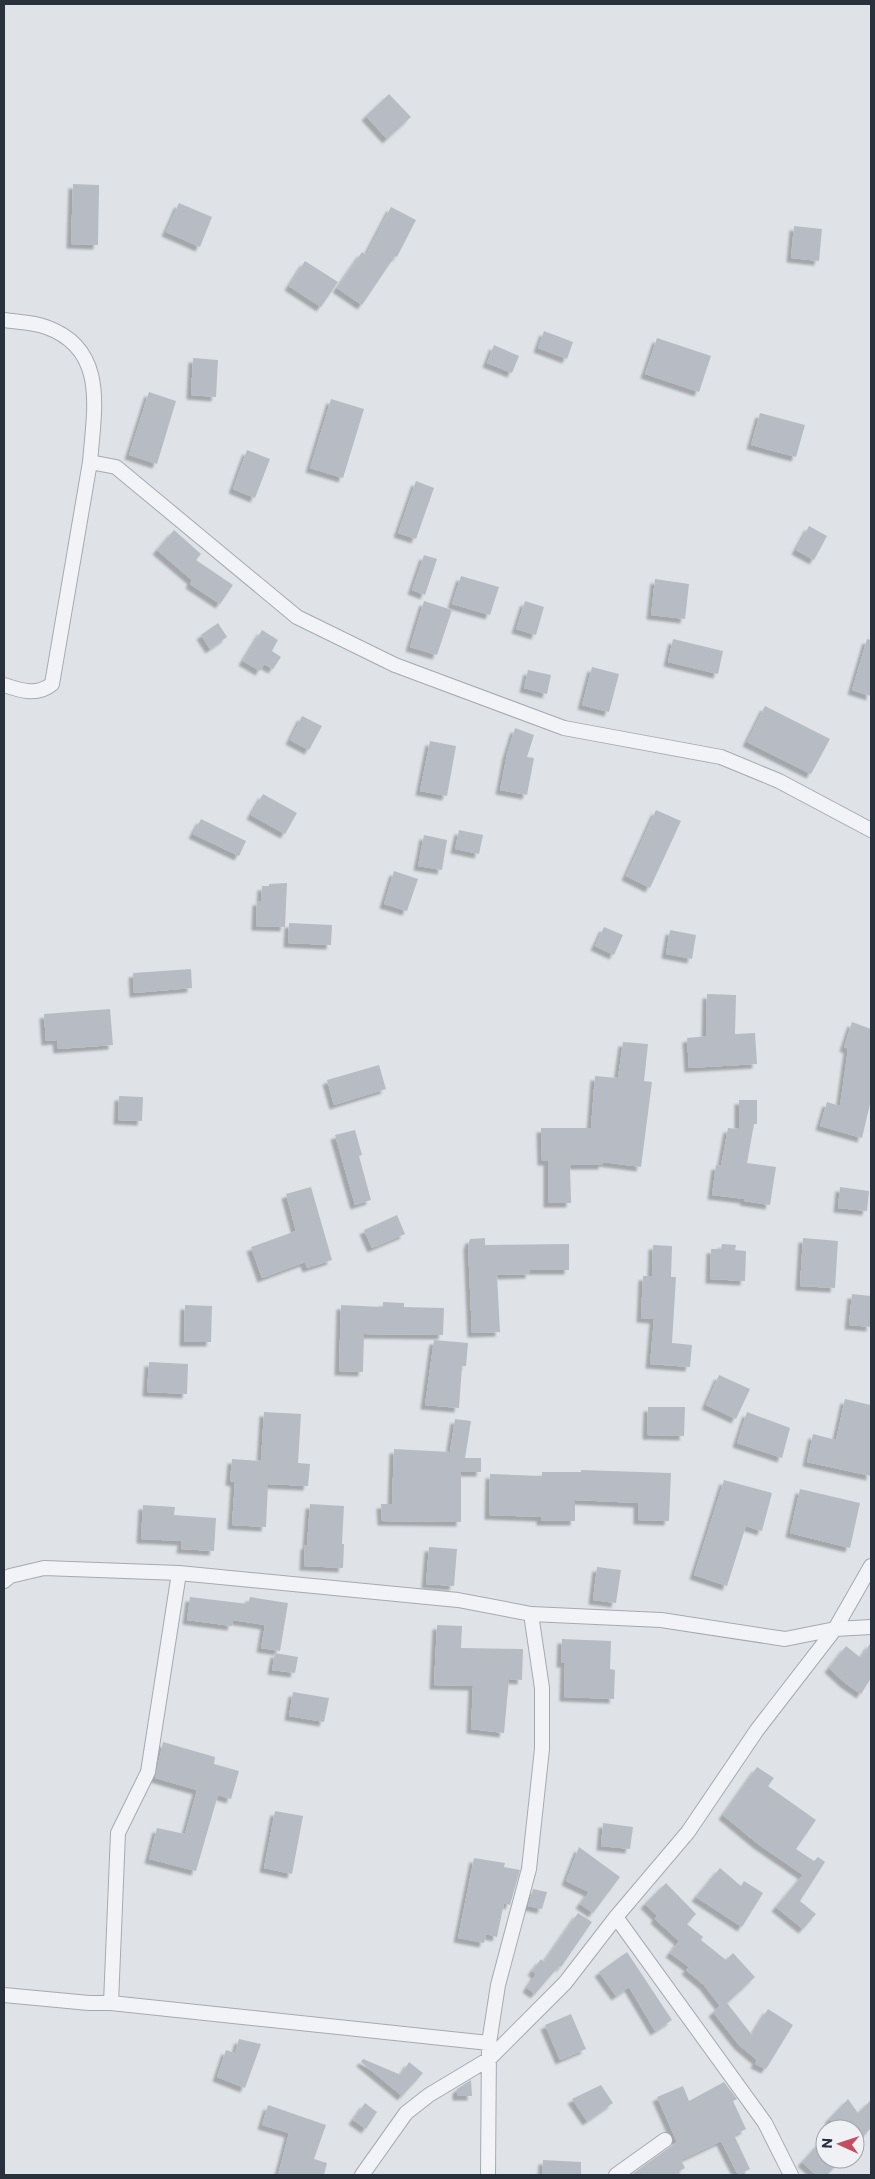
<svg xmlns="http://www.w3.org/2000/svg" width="875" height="2179" viewBox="0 0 875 2179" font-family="Commissioner,sans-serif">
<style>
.building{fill:#b7bcc4;filter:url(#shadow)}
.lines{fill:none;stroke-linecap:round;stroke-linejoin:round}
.street-casing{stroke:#a5aab1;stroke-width:16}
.street{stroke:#f2f3f6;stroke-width:14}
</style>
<defs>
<filter id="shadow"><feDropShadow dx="-4.5" dy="4.5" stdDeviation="1" flood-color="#0004"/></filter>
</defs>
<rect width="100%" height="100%" fill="#dfe3e7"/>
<path class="building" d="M389 94 411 117 387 139 366 116Z
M73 184 99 185 98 245 71 244Z
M179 203 212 217 200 247 166 232Z
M391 207 416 220 397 257 395 256 362 305 337 288 362 252 366 255Z
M794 226 822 229 819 261 791 258Z
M305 261 338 282 321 307 289 286Z
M544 331 573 342 567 359 538 348Z
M657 338 711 356 699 392 645 374Z
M494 345 519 356 512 373 487 363Z
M193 358 218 360 216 397 191 395Z
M149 392 176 401 157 464 129 455Z
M331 399 364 409 343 478 310 468Z
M760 413 805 425 796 457 751 445Z
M247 450 270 459 255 498 233 489Z
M416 481 434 488 416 539 398 533Z
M809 526 827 536 814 560 796 550Z
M174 530 201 554 196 560 233 585 220 604 190 584 192 580 157 550Z
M424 555 437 559 425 595 412 590Z
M461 576 499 587 490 615 452 604Z
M655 579 689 584 685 619 651 615Z
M424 601 452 610 437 655 410 647Z
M525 601 544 607 536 635 516 629Z
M218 623 227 637 210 649 201 635Z
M262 630 278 640 272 651 281 657 273 669 264 664 260 671 243 661Z
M673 639 723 651 718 674 668 662Z
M867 639 871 640V696L852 690Z
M592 667 619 674 609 712 582 705Z
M528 670 551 675 547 694 524 688Z
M765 706 830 739 811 774 747 742Z
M302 716 322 726 309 750 290 740Z
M515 728 534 735 527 757 534 758 527 795 500 790 507 754Z
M430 741 456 746 447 796 420 791Z
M263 794 297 813 285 834 251 815Z
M656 810 681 821 650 888 626 876Z
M201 819 246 841 239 856 193 834Z
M459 830 483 835 479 854 455 849Z
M424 835 447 840 442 870 418 866Z
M394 871 418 879 407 911 384 904Z
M287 883 285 927 256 926 257 901H261L262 886H269V884Z
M289 923 332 925 331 945 288 943Z
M604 927 623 935 614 955 595 946Z
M670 930 696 935 692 959 666 954Z
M191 969 192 988 134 993 133 973Z
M707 994 736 995 735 1034 755 1033 757 1064 689 1068 687 1038 706 1036Z
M110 1009 113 1045 58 1049 57 1040 46 1041 44 1014Z
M852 1022 871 1029V1100L862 1138 820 1126 827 1102 840 1106 848 1049 844 1047Z
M623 1042 648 1044 644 1081 652 1082 641 1167 603 1162V1165H570L571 1203H548V1161H542L541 1128H591L595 1076 618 1078Z
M379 1065 386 1089 334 1105 327 1080Z
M119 1096 143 1097 142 1121 118 1120Z
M739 1100H757V1124H754L747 1163 776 1167 770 1205 744 1201 745 1199 712 1195 716 1165 721 1166 728 1128 739 1129Z
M355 1130 362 1155 359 1156 371 1200 355 1205 335 1135Z
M311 1187 332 1260 307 1268 305 1262 262 1278 251 1247 296 1231 286 1194Z
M840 1187 869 1191 867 1211 838 1208Z
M397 1215 405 1234 372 1248 364 1230Z
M485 1238V1245L569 1244V1270H530V1274L497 1275 500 1332 472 1333 468 1245 470 1239Z
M803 1238 838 1241 835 1288 800 1286Z
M722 1244 736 1245 735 1250 746 1251 745 1281 710 1279 711 1249H721Z
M653 1245 672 1246 671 1277H676L672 1343 692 1345 690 1367 650 1364 654 1319 641 1318 643 1276H652Z
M852 1294 871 1296V1327L849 1325Z
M383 1302 404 1303V1307L444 1308 443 1335 364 1334 363 1372 339 1371 341 1305 383 1307Z
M185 1305 212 1306 211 1342H184Z
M434 1340 468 1343 466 1366H462L459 1408 425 1405Z
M149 1362 188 1364 187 1394 147 1392Z
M719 1375 750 1389 736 1419 706 1405Z
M845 1399 871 1405V1476L807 1462 813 1434 836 1440Z
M648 1407H685L684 1436 647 1435Z
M264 1412 301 1414 298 1463 310 1464 308 1486 268 1484 266 1527 232 1525 235 1482 230 1481 232 1459 261 1461Z
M747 1412 790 1428 782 1458 737 1443Z
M455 1419 471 1421 465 1458H481V1472H461V1522L382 1521 381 1504H392L394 1449 450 1452Z
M581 1470 671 1473 669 1521 638 1520V1503L575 1500V1521H541V1517L489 1515 490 1474 542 1476V1472H581Z
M724 1480 772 1493 762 1531 746 1526 727 1586 694 1575Z
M800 1489 860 1503 850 1548 790 1533Z
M310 1504 344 1506 342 1544H344L343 1568 304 1566 305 1545H307Z
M143 1505 175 1507 174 1515 216 1518 214 1551 181 1549 182 1541 141 1539Z
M429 1547 457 1549 454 1586 426 1584Z
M597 1567 621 1570 616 1603 593 1600Z
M190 1597 248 1604 250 1597 288 1603 280 1651 261 1648 265 1625 233 1620 232 1626 187 1620Z
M437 1625 462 1626 461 1648 523 1649 522 1680 509 1679 504 1733 471 1729 473 1686 434 1685Z
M562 1639 611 1641 610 1669 615 1670 614 1699 564 1697 565 1663H561Z
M871 1642V1678L861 1694 845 1683 829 1668 846 1646 861 1658Z
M275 1653 298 1657 295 1673 272 1670Z
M293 1692 329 1698 324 1722 289 1716Z
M163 1742 215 1757 214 1764 239 1771 231 1799 218 1795 196 1871 149 1859 157 1828 185 1834 197 1790 155 1778Z
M757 1767 774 1778 768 1786 816 1820 796 1849 814 1861 818 1857 825 1862 800 1901 816 1914 803 1929 776 1907 803 1875 758 1844 723 1815Z
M275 1811 303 1816 292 1874 264 1868Z
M603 1823 633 1827 630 1849 601 1846Z
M579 1847 620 1877 593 1913 580 1904 589 1892 566 1881Z
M474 1858 505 1863 504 1867 520 1870 510 1905 504 1903 497 1937 486 1934 484 1943 458 1938Z
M720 1868 741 1886 744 1881 763 1893 742 1927 696 1897Z
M666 1883 696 1914 687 1924 703 1937 701 1940 726 1960 733 1953 755 1977 727 2003 752 2035 768 2009 793 2025 766 2069 755 2064 757 2060 739 2045 713 2012 720 2006 704 1985 686 1970 689 1967 670 1953 679 1941 655 1919 657 1916 645 1904Z
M533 1889 547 1892 542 1909 528 1906Z
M578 1913 592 1922 561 1967 559 1966 535 1994 527 1988 536 1974 532 1971 541 1959 544 1962Z
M627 1952 672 2020 655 2031 629 1987 616 1996 599 1972Z
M571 2014 586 2049 560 2060 545 2025Z
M239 2039 261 2044 245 2088 217 2077 226 2050 235 2053Z
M363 2059 401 2075 409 2062 423 2073 402 2096 361 2062Z
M471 2080 472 2096H457V2089Z
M724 2082 737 2099 733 2101 746 2129 734 2135 750 2169 738 2175 721 2141 681 2160 685 2168 673 2175H631L677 2142 657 2097 683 2086 689 2101Z
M601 2085 613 2103 587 2121 572 2099Z
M848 2099 858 2113 871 2100V2128L855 2146V2129H839L829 2119Z
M365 2103 377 2112 366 2129 353 2120Z
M268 2105 326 2125 314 2159 327 2163 324 2175H278L289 2133 262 2125Z
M825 2137V2159H842L827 2175H816L802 2162Z
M543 2160 581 2162V2175H542Z"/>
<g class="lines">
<g class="street-casing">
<path id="street" d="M4 320C17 322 33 322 46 327 108 349 94 410 90 462
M4 685C22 691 37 696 52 684L90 462 116 467 297 617 395 665 564 728 721 757 779 781 871 830
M4 1581 10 1576 44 1568 179 1573 458 1600 531 1614 661 1620 785 1639 835 1629 871 1627
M616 1917 765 2123 791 2175
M4 1995 89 2003H111L118 1833 148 1772 179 1573
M111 2003 489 2043
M362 2175 406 2113 429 2095 489 2059 565 1983 616 1917 688 1832 757 1730 835 1629 871 1566
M488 2175 489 2043 498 1985 529 1869 542 1749V1688L531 1614
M616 2175 665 2140"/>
</g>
<use href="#street" class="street"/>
</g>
<rect width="875" height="2179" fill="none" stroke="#29313d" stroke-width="10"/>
<g transform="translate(840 2144) rotate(273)"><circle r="24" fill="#eff1f5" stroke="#a0a4ab"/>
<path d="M0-4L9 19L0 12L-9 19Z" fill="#c44d5f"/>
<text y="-8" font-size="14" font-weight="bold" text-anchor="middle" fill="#29313d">N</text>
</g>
</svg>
